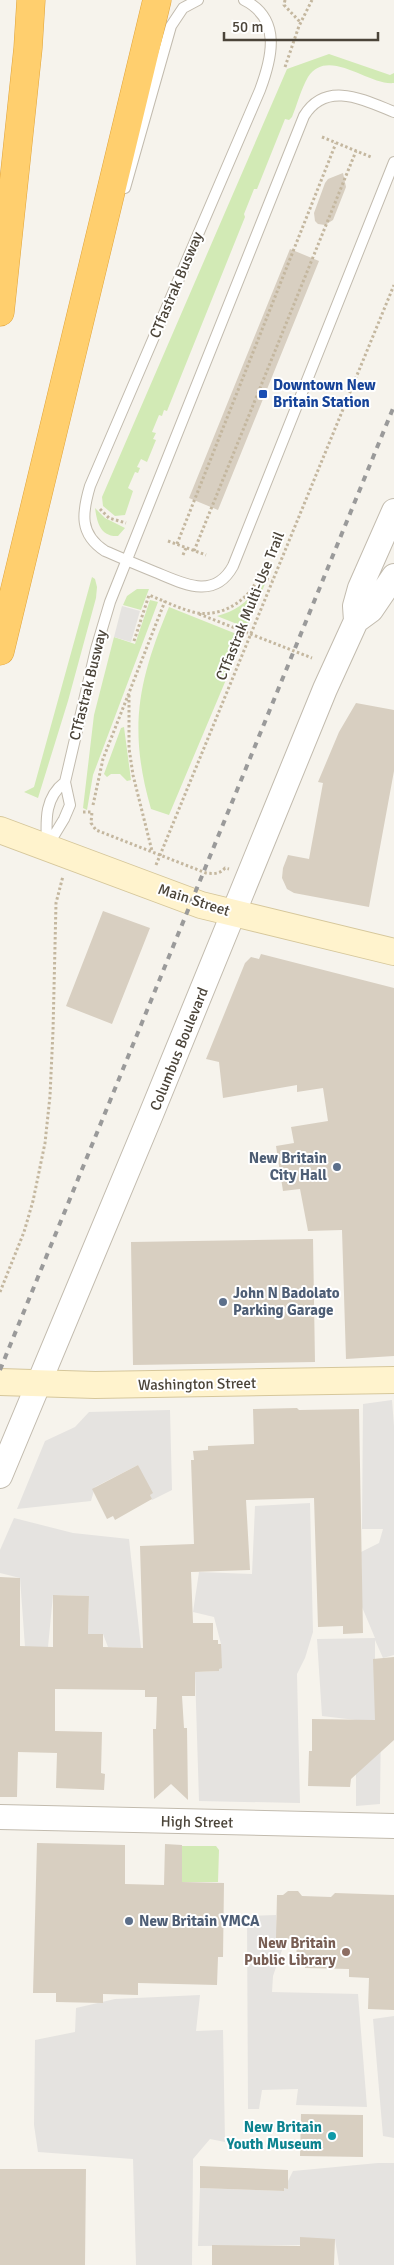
<svg xmlns="http://www.w3.org/2000/svg" width="394" height="2265" viewBox="0 0 394 2265" font-family="Signika,sans-serif">
<style>
.green{fill:#d2eab5}
.parking{fill:#e5e3e0}
.building{fill:#d8cfc1}
.lines{fill:none;stroke-linecap:round;stroke-linejoin:round}
.service-casing{stroke:#c2bbae;stroke-width:12}
.tertiary-casing{stroke:#c2bbae;stroke-width:26}
.secondary-casing{stroke:#d6c79b;stroke-width:28}
.motorway-casing{stroke:#e0a43c;stroke-width:29}
.path{stroke:#c4b79f;stroke-width:3;stroke-dasharray:2.5 2.5;stroke-linecap:butt}
.service{stroke:#fff;stroke-width:10}
.tertiary{stroke:#fff;stroke-width:24}
.secondary{stroke:#fff3cd;stroke-width:26}
.motorway{stroke:#ffcf6e;stroke-width:28}
.rail{stroke:#9a9a9a;stroke-width:4;stroke-dasharray:6 6;stroke-linecap:butt}
.transit-dot{fill:#1a4fb4;stroke:#fff;stroke-width:2}
.service-dot{fill:#5c6f8a;stroke:#fff;stroke-width:2}
.education-dot{fill:#8d6e63;stroke:#fff;stroke-width:2}
.culture-dot{fill:#0f9aa8;stroke:#fff;stroke-width:2}
.labels{text-anchor:middle;dominant-baseline:central;stroke-width:4;stroke-linejoin:round;paint-order:stroke}
.street-label{font-size:15px;fill:#4b4439;stroke:#fff}
.transit-label{font-size:15px;font-weight:bold;fill:#164399;stroke:#fff;text-anchor:start}
.service-label{font-size:15px;font-weight:bold;fill:#4e5e75;stroke:#fff;text-anchor:start}
.education-label{font-size:15px;font-weight:bold;fill:#785e54;stroke:#fff;text-anchor:end}
.culture-label{font-size:15px;font-weight:bold;fill:#0d838f;stroke:#fff;text-anchor:end}
</style>
<rect width="100%" height="100%" fill="#f6f3ec"/>
<path class="green" d="M329 54 390 75 394 73V83C369 86 328 46 308 77 301 89 297 105 292 117L289 120 285 119 257 189H254L244 214 245 217 167 411 164 410 162 416 159 415 152 432 156 433 153 439 156 440 147 462 141 459 137 467 140 468 138 473 135 472 128 488 133 491 125 515 115 516 103 506 102 497 287 69Z
M95 508 105 518 125 528 118 536C100 537 97 522 95 508Z
M92 577 95 579 97 587 96 598 68 701 38 798 24 792 34 787Z
M260 583 265 584 256 605 249 603 244 615 251 618 247 628 217 616C238 610 249 601 260 583Z
M137 589H149L141 610 123 605 127 596Z
M150 600 158 602 93 775 87 810 83 808 94 715 114 637 135 644Z
M169 607 244 637 169 815 151 809C128 729 138 681 169 607Z
M124 727 131 780 127 781 120 774H111L107 777 104 774 121 728Z
M182 1846H216L219 1850 218 1882H182Z"/>
<path class="parking" d="M122 606 140 611 131 642 114 637Z
M392 1400 394 1426V1655L383 1658 375 1640V1707L381 1718 380 1804 356 1806V1720L322 1716 317 1639 375 1638 362 1607 361 1552 379 1543 383 1529H362L363 1404Z
M170 1410 172 1490 152 1500 138 1465 95 1487 91 1501 17 1509 45 1441 75 1427 89 1412Z
M310 1503 313 1632 305 1658 297 1674 300 1803 199 1801 195 1672 219 1671 221 1644 214 1617 193 1612 199 1572 252 1574 255 1506Z
M14 1518 73 1533 129 1539 141 1648 108 1647 103 1634H88L89 1596 53 1595 48 1647H25L20 1578 0 1573V1550Z
M276 1915 278 1944 283 1947 273 1976 272 1992 358 1994 367 2107 296 2105 298 2089 262 2090 259 2109H248L247 1916Z
M200 1995 196 2031 223 2030 225 2142 210 2139 193 2159 192 2265H136L133 2159 38 2152 34 2125 35 2040 75 2032 76 2008 115 1999Z
M394 2016V2138L383 2136 373 2019Z
M378 2163H394V2265H339L335 2239 300 2245 198 2246 200 2188 283 2191 293 2171Z"/>
<path class="building" d="M343 173 346 187 333 220 325 225 318 224 315 221 314 213 325 183 328 179Z
M290 249 319 261 218 510 189 498Z
M356 703 394 710V771L369 907 294 893 287 889 282 878 283 868 288 855 309 859 323 783 318 782 339 732Z
M103 911 150 928 112 1024 66 1006Z
M261 954 394 988V1356L346 1359 342 1230 308 1231 300 1189 283 1191 276 1146 294 1143 291 1127 328 1121 323 1088 297 1092V1085L223 1098 219 1062 206 1059 245 963 251 957 259 959Z
M313 1239 315 1362 133 1365 131 1242Z
M297 1408 299 1410 359 1409 363 1633 343 1634V1626L318 1627 314 1498 246 1500 250 1570 191 1572 193 1623H213V1640H218V1644H221L222 1668 219 1669V1671L195 1672V1696H182L184 1728H187L188 1800 171 1784 154 1799 153 1729H156L157 1697H145V1690L55 1689V1731L102 1732 101 1773 105 1774 104 1790 56 1788 57 1753 18 1752 17 1797H0V1577L20 1578V1646L53 1647V1595L89 1596 88 1634H103V1647L143 1648 140 1546 194 1544 191 1460H194L193 1451 208 1450V1446L254 1444 253 1409Z
M138 1465 153 1493 150 1495 152 1499 115 1520 113 1516 107 1519 92 1489Z
M394 1657V1740L351 1779 350 1787 308 1786 309 1751H312V1719L375 1720 373 1659Z
M37 1843 125 1845V1884L164 1885 165 1844 182 1845V1882L224 1883 223 1957H218L217 1985 138 1983V1995L103 1994V2003L56 2002V1993H33Z
M288 1891H298L302 1896 331 1897 335 1893 394 1895V2010L368 2009 369 1978 349 1977V1969L305 1968V1966L296 1965 297 1939 276 1938 277 1895H283Z
M301 2114 363 2115V2157L300 2156Z
M200 2166 288 2170V2189L284 2188V2191L200 2188Z
M0 2169H86L85 2265H0Z
M300 2237 335 2239 334 2265H212V2245L300 2246Z"/>
<g class="lines">
<g class="service-casing">
<path id="service" d="M244 0C282 19 272 58 260 90L90 486C82 513 79 534 105 551 121 558 138 565 155 572 182 583 214 601 233 566L394 162
M125 188 171 26 183 8 198 0
M47 845C46 821 44 798 65 782
M47 847 64 819 70 805 65 782 96 649 110 602 304 116C326 80 364 100 394 112"/>
</g>
<g class="tertiary-casing">
<path id="tertiary" d="M356 621 371 610 394 576
M0 1476 150 1117 325 689 356 621 355 606 360 588 394 511
M0 1817 394 1826"/>
</g>
<g class="secondary-casing">
<path id="secondary" d="M0 830 201 905 394 952
M0 1382 95 1385 394 1380"/>
</g>
<g class="motorway-casing">
<path id="motorway" d="M0 312 28 48 31 0
M0 651 157 0"/>
</g>
<path class="path" d="M285 0 284 5 301 23
M285 67 299 26 312 0
M322 137 371 157
M100 509 109 518 126 523
M168 541 206 555
M177 544 336 143
M194 551 356 151
M183 555 186 548
M199 614 312 658
M134 641 149 595C164 601 178 608 193 612 220 619 249 601 259 576L272 581
M129 695V748L133 775 152 851
M93 805 103 759 165 601
M83 812H92L91 823 96 830 206 873C214 874 220 874 225 868L229 869
M156 865 394 285
M0 1292 24 1232 33 1201 45 1143 50 1096 53 1031 56 903 63 876"/>
<use href="#service" class="service"/>
<use href="#tertiary" class="tertiary"/>
<use href="#secondary" class="secondary"/>
<use href="#motorway" class="motorway"/>
<path class="rail" d="M0 1370 394 406"/>
</g>
<rect class="transit-dot" x="258" y="389" width="10" height="10" rx="2.5"/>
<g class="service-dot">
<circle cx="337" cy="1167" r="5"/>
<circle cx="223" cy="1302" r="5"/>
<circle cx="129" cy="1921" r="5"/>
</g>
<circle class="education-dot" cx="346" cy="1952" r="5"/>
<circle class="culture-dot" cx="332" cy="2136" r="5"/>
<g class="labels">
<g class="street-label">
<text transform="translate(176 285) rotate(-67)">CTfastrak Busway</text>
<text transform="translate(250 606) rotate(-68)">CTfastrak Multi-Use Trail</text>
<text transform="translate(88 685) rotate(-76)">CTfastrak Busway</text>
<text transform="translate(194 900) rotate(18)">Main Street</text>
<text transform="translate(179 1049) rotate(-68)">Columbus Boulevard</text>
<text transform="translate(197 1384) rotate(-1)">Washington Street</text>
<text transform="translate(197 1822) rotate(1)">High Street</text>
</g>
<g class="transit-label">
<text x="273" y="385">Downtown New<tspan x="273" dy="17">Britain Station</tspan></text>
</g>
<g class="service-label">
<text x="327" y="1158" text-anchor="end">New Britain<tspan x="327" dy="17">City Hall</tspan></text>
<text x="233" y="1293">John N Badolato<tspan x="233" dy="17">Parking Garage</tspan></text>
<text x="139" y="1921">New Britain YMCA</text>
</g>
<g class="education-label">
<text x="336" y="1943">New Britain<tspan x="336" dy="17">Public Library</tspan></text>
</g>
<g class="culture-label">
<text x="322" y="2127">New Britain<tspan x="322" dy="17">Youth Museum</tspan></text>
</g>
</g>
<path d="M224 32v8h154v-8" fill="none" stroke="#4b4439" stroke-width="2.5"/>
<text x="232" y="32" font-size="15" fill="#4b4439" stroke="#ffffff" stroke-width="4" paint-order="stroke">50 m</text>
</svg>
